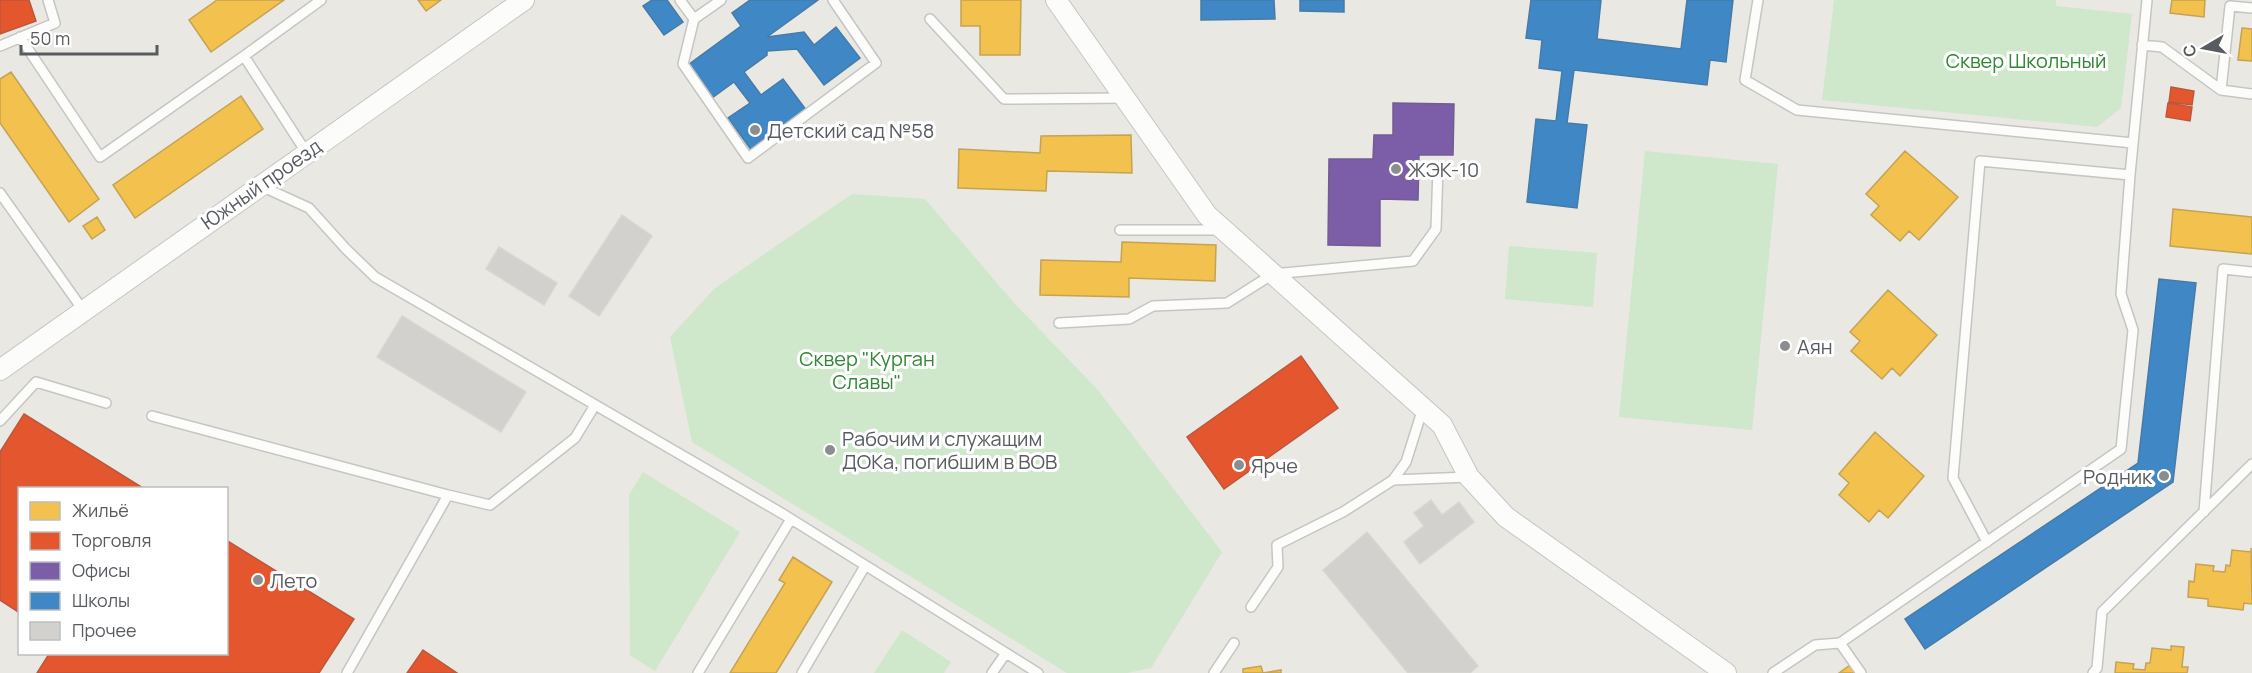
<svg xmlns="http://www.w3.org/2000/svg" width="2252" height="673" viewBox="0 0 2252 673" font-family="Manrope,sans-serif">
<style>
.green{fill:#cfe7cb}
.homes{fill:#f2c14e;stroke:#c4a354;stroke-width:1.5}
.shops{fill:#e4572e;stroke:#ba583d;stroke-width:1.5}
.offices{fill:#7b5ea7;stroke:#705d92;stroke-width:1.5}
.schools{fill:#3f88c5;stroke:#467ba7;stroke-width:1.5}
.building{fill:#d2d1cd;stroke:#d8d6d1;stroke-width:1.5}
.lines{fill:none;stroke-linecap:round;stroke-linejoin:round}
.lane-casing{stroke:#c5c5c3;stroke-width:12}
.street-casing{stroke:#c5c5c3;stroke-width:22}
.lane{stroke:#fcfcfb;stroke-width:9}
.street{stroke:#fcfcfb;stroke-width:20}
.poi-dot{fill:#8b8d8e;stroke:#fff;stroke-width:2}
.labels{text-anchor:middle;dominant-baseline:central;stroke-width:6;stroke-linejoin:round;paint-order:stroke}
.park-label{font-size:20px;fill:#308734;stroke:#fff}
.poi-label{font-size:20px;fill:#585c61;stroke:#fff;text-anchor:start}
.street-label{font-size:20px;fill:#585c61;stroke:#fff}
</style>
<rect width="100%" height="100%" fill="#e9e8e2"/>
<path class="green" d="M1834 0H2056V6L2132 14 2121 108 2097 127 1822 100Z
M1645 151 1778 164 1752 430 1619 417Z
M852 194 925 199 1015 304 1097 389 1222 552 1151 668 1127 673H1067L692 442 670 337 715 288Z
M1509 246 1597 253 1593 307 1505 299Z
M643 472 740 532 655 671 630 655 629 495Z
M902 630 951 662 944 673H874Z"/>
<path class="homes" d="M217 0H284L211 52 189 20Z
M418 0H441L426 11Z
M961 0H1021L1020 55H980V26H961Z
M2172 0H2205L2204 17 2170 13Z
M2242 28 2252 29V61L2238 60Z
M11 72 99 199 69 222 0 123V79Z
M241 96 263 129 135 218 113 185Z
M1131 135 1132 173 1047 171 1046 191 958 188 959 149 1040 153 1041 136Z
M1905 151 1958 197 1919 240 1909 231 1900 241 1871 215 1879 206 1866 194Z
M2173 209 2252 217V254L2170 246Z
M97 217 105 230 92 239 83 226Z
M1122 242 1216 245 1215 281 1129 278V297L1040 295 1041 260 1121 262Z
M1888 290 1937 335 1900 376 1892 368 1882 379 1851 351 1860 341 1850 332Z
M1875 432 1924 476 1888 518 1879 510 1869 522 1839 495 1849 483 1839 474Z
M2251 548 2252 604 2244 603 2243 610 2208 606V599L2188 597 2189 581 2194 582 2196 564 2214 566 2213 571 2225 572 2226 565 2230 566 2232 550 2251 552Z
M793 557 832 582 776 673H730L785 583 779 580Z
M2171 646 2184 647 2182 667H2188L2187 673H2115L2116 662 2134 664 2133 669 2145 670 2146 663H2150L2152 648 2171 650Z
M1850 665 1855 673H1839Z
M1261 666 1263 673 1281 670V673H1243V669Z"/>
<path class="shops" d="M0 0H29L36 21 0 34Z
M2171 87 2194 91 2192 105 2169 102Z
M2168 103 2192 107 2190 121 2166 117Z
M1301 356 1338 408 1224 489 1187 437Z
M24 414 143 488H20V613L0 600V452Z
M226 540 354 619 319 673H37L49 654H226Z
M423 650 457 673H407Z"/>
<path class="offices" d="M1393 103 1454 104 1453 155H1419L1418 200 1380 199V246L1328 245 1329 159H1373L1374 135H1393Z"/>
<path class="schools" d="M652 0H667L683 22 664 35 643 6Z
M750 0H818L767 37 804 32 814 45 836 27 860 58 824 85 797 49 767 51V55L744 72 761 95 783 79 807 111 752 151 728 118 750 103 734 82 712 98 688 65 741 26 732 13Z
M1201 0H1274L1275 19 1201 20Z
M1300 0H1344V12L1300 11Z
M1531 0H1601L1597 39 1681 49 1687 0H1733L1726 62 1710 60 1707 85 1574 70 1567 123 1587 125 1577 208 1527 202 1536 119 1556 121 1562 71 1539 68 1542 40 1526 38Z
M2159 279 2196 283 2173 482 1925 649 1905 619 2138 463Z"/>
<path class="building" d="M622 215 652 236 599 316 569 296Z
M499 247 557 283 544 305 486 269Z
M402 316 526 392 501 432 377 357Z
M1431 500 1442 515 1459 502 1474 522 1420 564 1404 542 1424 526 1414 513Z
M1367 532 1478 666 1470 673H1408L1323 570Z"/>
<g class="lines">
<g class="lane-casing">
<path id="lane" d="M680 0 694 19 683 64 748 158 876 63 833 0
M1758 0 1745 80 1797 110 2133 143
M2252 8 2230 6 2221 90 2252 94
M694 19 721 0
M930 19 1004 99 1125 98
M20 37 100 157 244 56
M2142 45 2162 47 2221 90
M0 46 55 23 48 0
M306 152 244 56 321 0
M261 186 309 208 346 249 375 277 783 514 1038 673
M0 193 83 310
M1120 230H1219
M1059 323 1129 319 1153 306 1227 303 1273 274 1413 261 1436 229 1438 167
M152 416 448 495 347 673
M0 421 36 382 106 403
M1393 480 1406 462 1423 408
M448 495 490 505 575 438 595 405
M2204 512 2223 269 2252 272
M1987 542 1953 478 1980 161 2130 175
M1251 607 1278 567 1277 545 1343 512 1393 480 1469 477
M1840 643 1861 673
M698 673 791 519
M802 673 865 566
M992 673 1006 653
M1214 673 1234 643
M1773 673 1815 645 1840 643 2121 449 2133 330 2121 294 2130 175 2147 0
M2093 673 2097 668 2102 612 2252 464"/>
</g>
<g class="street-casing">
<path id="street" d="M1056 0 1207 215 1442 425 1469 477 1506 517 1726 673
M0 370 524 0"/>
</g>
<use href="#lane" class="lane"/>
<use href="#street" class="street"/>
</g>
<g class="poi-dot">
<circle cx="755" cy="130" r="6"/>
<circle cx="1396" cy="169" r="6"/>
<circle cx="1785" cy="346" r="6"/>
<circle cx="830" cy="450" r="6"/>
<circle cx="1239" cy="465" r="6"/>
<circle cx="2164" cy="476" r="6"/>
<circle cx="258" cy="580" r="6"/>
</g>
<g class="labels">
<g class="park-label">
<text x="2026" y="60">Сквер Школьный</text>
<text x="867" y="358">Сквер "Курган<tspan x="867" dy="23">Славы"</tspan></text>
</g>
<g class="poi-label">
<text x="767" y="130">Детский сад №58</text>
<text x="1408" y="169">ЖЭК-10</text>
<text x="1797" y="346">Аян</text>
<text x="842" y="438">Рабочим и служащим<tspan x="842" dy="23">ДОКа, погибшим в ВОВ</tspan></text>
<text x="1251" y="465">Ярче</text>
<text x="2152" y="476" text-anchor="end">Родник</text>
<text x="270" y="580">Лето</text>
</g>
<g class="street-label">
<text transform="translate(261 184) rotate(-35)">Южный проезд</text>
</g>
</g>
<rect x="18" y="487" width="210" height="168" fill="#ffffff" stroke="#bcbec0" stroke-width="1.5"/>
<rect x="30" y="502" width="30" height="18" fill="#f2c14e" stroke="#bcbec0" stroke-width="1.5"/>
<text x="72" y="517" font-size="18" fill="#585c61">Жильё</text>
<rect x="30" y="532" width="30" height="18" fill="#e4572e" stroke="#bcbec0" stroke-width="1.5"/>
<text x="72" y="547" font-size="18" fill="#585c61">Торговля</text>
<rect x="30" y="562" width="30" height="18" fill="#7b5ea7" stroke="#bcbec0" stroke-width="1.5"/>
<text x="72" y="577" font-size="18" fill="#585c61">Офисы</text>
<rect x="30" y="592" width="30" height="18" fill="#3f88c5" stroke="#bcbec0" stroke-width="1.5"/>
<text x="72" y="607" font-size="18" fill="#585c61">Школы</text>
<rect x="30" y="622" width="30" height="18" fill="#d2d1cd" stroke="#bcbec0" stroke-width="1.5"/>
<text x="72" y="637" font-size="18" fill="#585c61">Прочее</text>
<g transform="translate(2204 48) rotate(260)" stroke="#ffffff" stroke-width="4.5" paint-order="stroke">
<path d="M0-4.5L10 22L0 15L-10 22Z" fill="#585c61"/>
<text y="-9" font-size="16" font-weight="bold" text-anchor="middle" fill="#585c61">С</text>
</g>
<path d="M21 45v9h136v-9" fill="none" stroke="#585c61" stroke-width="3"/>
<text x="30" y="45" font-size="18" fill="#585c61" stroke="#ffffff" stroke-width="4.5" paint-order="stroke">50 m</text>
</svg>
